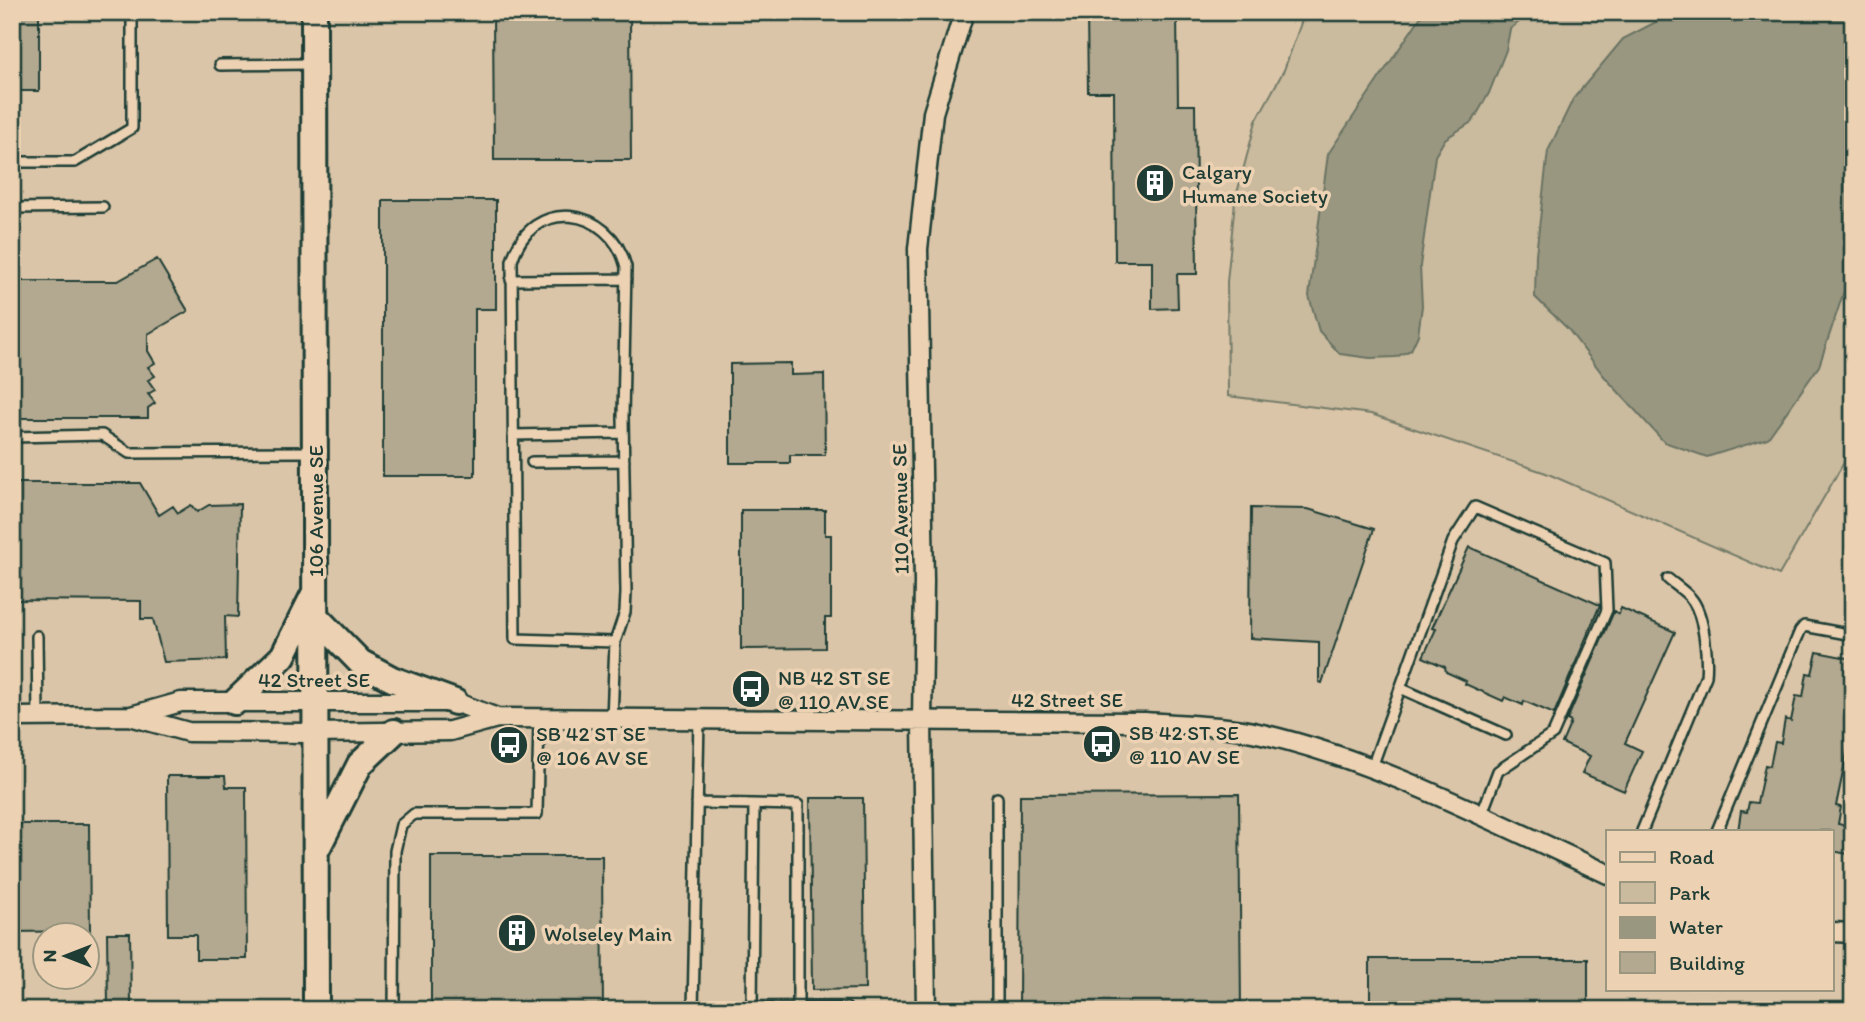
<svg xmlns="http://www.w3.org/2000/svg" width="1865" height="1022" viewBox="0 0 1865 1022" font-family="Itim,sans-serif">
<style>
.built{fill:#dbc5a8;fill-rule:evenodd}
.green{fill:#caba9e;stroke:#747c69;stroke-width:2}
.water{fill:#9a9781;stroke:#697362;stroke-width:2}
.building{fill:#b3a890;stroke:#1f3d34;stroke-width:2}
.lines{fill:none;stroke-linecap:round;stroke-linejoin:round}
.lane-casing{stroke:#1f3d34;stroke-width:14}
.street-casing{stroke:#1f3d34;stroke-width:23}
.secondary-casing{stroke:#1f3d34;stroke-width:30}
.lane{stroke:#ecd2b3;stroke-width:9}
.street{stroke:#ecd2b3;stroke-width:18}
.secondary{stroke:#ecd2b3;stroke-width:24}
.labels{text-anchor:middle;dominant-baseline:central;stroke-width:7;stroke-linejoin:round;paint-order:stroke}
.poi-label{font-size:21px;fill:#1f3d34;stroke:#ecd2b3;text-anchor:start}
.street-label{font-size:21px;fill:#1f3d34;stroke:#ecd2b3}
</style>
<rect width="100%" height="100%" fill="#ecd2b3"/>
<filter id="ink" filterUnits="userSpaceOnUse"><feTurbulence type="fractalNoise" baseFrequency=".0143" numOctaves="2"/><feDisplacementMap in="SourceGraphic" scale="14" xChannelSelector="R" yChannelSelector="G"/><feConvolveMatrix kernelMatrix="1 2 1 2 8 2 1 2 1" color-interpolation-filters="sRGB"/></filter>
<g filter="url(#ink)">
<path class="built" d="M12 12H1305L1284 70 1256 121 1235 201 1227 282 1229 396 1371 414 1546 473 1779 574 1853 447V1010H12ZM1608 831H1832V989H1608ZM46 934H88V976H46Z"/>
<path class="green" d="M1305 12H1853V447L1779 575 1546 473 1371 414 1228 396 1227 282 1235 201 1256 121 1284 70Z"/>
<path class="water" d="M1424 12H1532L1510 29 1506 50 1489 93 1473 121 1445 139 1435 156 1420 266 1422 306 1418 335 1411 350 1396 357 1370 358 1340 354 1319 331 1309 296 1328 154Z
M1675 12H1853V264L1819 366 1768 438 1707 457 1664 442 1604 376 1568 329 1535 297 1536 254 1548 151 1573 99 1623 39Z"/>
<path class="building" d="M12 12H39V91H12Z
M493 12H630L631 160H494Z
M1087 12H1177L1178 105H1195L1197 274H1177L1178 308 1152 309V261H1115L1114 92H1088Z
M383 200H496V309H475V476H383Z
M157 259 188 311 148 334V351L155 363 148 367 155 376 148 380 155 390 148 394 155 403 148 408V418H12V281H118Z
M791 363V375L824 374 825 455H790V463H730V364Z
M12 483H140L159 515 173 506 178 513 191 505 197 512 209 505 240 504 238 617 225 616 226 660 164 662 153 619H141V601L12 600Z
M1251 508 1308 509 1374 529 1322 683 1319 682V642L1250 638Z
M741 510H825V535H831V618H825V648L741 649Z
M1469 547 1600 605 1554 714 1524 701 1523 705 1505 697 1503 701 1465 684 1466 681 1446 672 1445 667 1423 657 1436 629 1432 628Z
M1621 608 1675 632 1625 743 1642 751 1624 791 1582 773 1590 756 1562 743 1571 722 1567 720 1614 611 1619 614Z
M1817 652 1853 659V688L1849 707 1853 708V749L1848 748 1836 806 1841 807 1838 824 1853 827V855L1832 851V831H1738L1741 811 1747 812 1749 802 1757 803 1765 765 1770 766 1775 742 1781 743 1785 719 1791 721 1796 696 1803 697 1807 673 1812 674Z
M167 776H225L226 787H246L247 959H196V935H168Z
M1239 794 1241 1010H1019L1020 795Z
M810 798H863L865 989 812 990Z
M12 824H89L90 931 12 932Z
M431 856H602L603 1010H431Z
M107 933H130L131 1005H108Z
M1370 959H1588V1010H1370Z"/>
<g class="lines">
<g class="lane-casing">
<path id="lane" d="M220 65 313 64
M12 162H75L132 128V12
M12 208 103 207
M511 280 626 279
M513 435 623 433
M12 437 102 435 129 453 313 452
M532 462 624 461
M37 636 38 717
M1400 688 1506 735
M612 719 615 642 625 612 626 593 623 417 626 267C611 206 531 195 512 261L515 639 615 642
M1372 767 1453 541 1475 507 1605 563 1607 610 1553 734 1498 771 1481 816
M997 798V1010
M697 803 754 804 752 1009
M754 804 798 805V1009
M1642 831 1706 676C1708 656 1704 617 1693 601 1688 593 1675 585 1668 579
M1717 831 1800 631 1804 626 1853 635
M693 1009 846 1008
M1606 1009 1655 1010
M394 1010 395 851 401 825 414 814H537L539 719
M693 1010 699 719"/>
</g>
<g class="street-casing">
<path id="street" d="M131 716 181 702H455L497 718
M12 717 130 716 188 732 314 733 450 731 497 718 1145 722C1184 725 1224 725 1262 734 1383 762 1495 823 1608 874
M1832 932 1853 933
M926 1010 922 721 924 581 918 249 933 113 964 12"/>
</g>
<g class="secondary-casing">
<path id="secondary" d="M314 12 316 1010
M316 617 360 662 392 679 455 702
M235 702 283 656 314 594
M318 847 360 764 394 732"/>
</g>
<use href="#lane" class="lane"/>
<use href="#street" class="street"/>
<use href="#secondary" class="secondary"/>
</g>
</g>
<defs>
<g id="building-disc" transform="scale(2.0125)"><circle r="9.5" fill="#1f3d34" stroke="#ecd2b3"/><path d="M-4-6H4V6H1V3H-1V6H-4ZM-2.5-4.3h1.7v1.8h-1.7ZM.8-4.3h1.7v1.8H.8ZM-2.5-1h1.7V.8h-1.7ZM.8-1h1.7V.8H.8Z" fill="#fff"/></g>
<g id="bus-disc" transform="scale(2.0125)"><circle r="9.5" fill="#1f3d34" stroke="#ecd2b3"/><path d="M-5-6H5V4H4V6H2V4H-2V6H-4V4H-5ZM-3.5-4V0h7V-4ZM-3.5 1.2v1.5H-2V1.2ZM2 1.2v1.5H3.5V1.2Z" fill="#fff"/></g>
</defs>
<g fill-rule="evenodd">
<use href="#building-disc" x="1155" y="183"/>
<use href="#bus-disc" x="751" y="689"/>
<use href="#bus-disc" x="1102" y="744"/>
<use href="#bus-disc" x="509" y="745"/>
<use href="#building-disc" x="517" y="933"/>
</g>
<g class="labels">
<g class="poi-label">
<text x="1182" y="171">Calgary<tspan x="1182" dy="24">Humane Society</tspan></text>
<text x="778" y="677">NB 42 ST SE<tspan x="778" dy="24">@ 110 AV SE</tspan></text>
<text x="1129" y="732">SB 42 ST SE<tspan x="1129" dy="24">@ 110 AV SE</tspan></text>
<text x="536" y="733">SB 42 ST SE<tspan x="536" dy="24">@ 106 AV SE</tspan></text>
<text x="544" y="933">Wolseley Main</text>
</g>
<g class="street-label">
<text transform="translate(900 509) rotate(-91)">110 Avenue SE</text>
<text transform="translate(315 511) rotate(-90)">106 Avenue SE</text>
<text x="314" y="679">42 Street SE</text>
<text x="1067" y="699">42 Street SE</text>
</g>
</g>
<rect width="1865" height="1022" fill="none" stroke="#ecd2b3" stroke-width="42"/>
<rect x="21" y="21" width="1823" height="980" fill="none" stroke="#1f3d34" stroke-width="2.5" filter="url(#ink)"/>
<rect x="1606" y="830" width="228" height="161" fill="#ecd2b3" stroke="#9a9680" stroke-width="2"/>
<rect x="1620" y="852" width="35" height="10" fill="#ecd2b3" stroke="#9a9680" stroke-width="2"/>
<text x="1669" y="864" font-size="21" fill="#1f3d34">Road</text>
<rect x="1620" y="882" width="35" height="21" fill="#caba9e" stroke="#9a9680" stroke-width="2"/>
<text x="1669" y="900" font-size="21" fill="#1f3d34">Park</text>
<rect x="1620" y="917" width="35" height="21" fill="#9a9781" stroke="#9a9680" stroke-width="2"/>
<text x="1669" y="934" font-size="21" fill="#1f3d34">Water</text>
<rect x="1620" y="952" width="35" height="21" fill="#b3a890" stroke="#9a9680" stroke-width="2"/>
<text x="1669" y="970" font-size="21" fill="#1f3d34">Building</text>
<g transform="translate(66 956) rotate(270)"><circle r="33" fill="#ecd2b3" stroke="#9a9680" stroke-width="2"/>
<path d="M0-5L12 26L0 18L-12 26Z" fill="#1f3d34"/>
<text y="-10" font-size="19" font-weight="bold" text-anchor="middle" fill="#1f3d34">N</text>
</g>
</svg>
